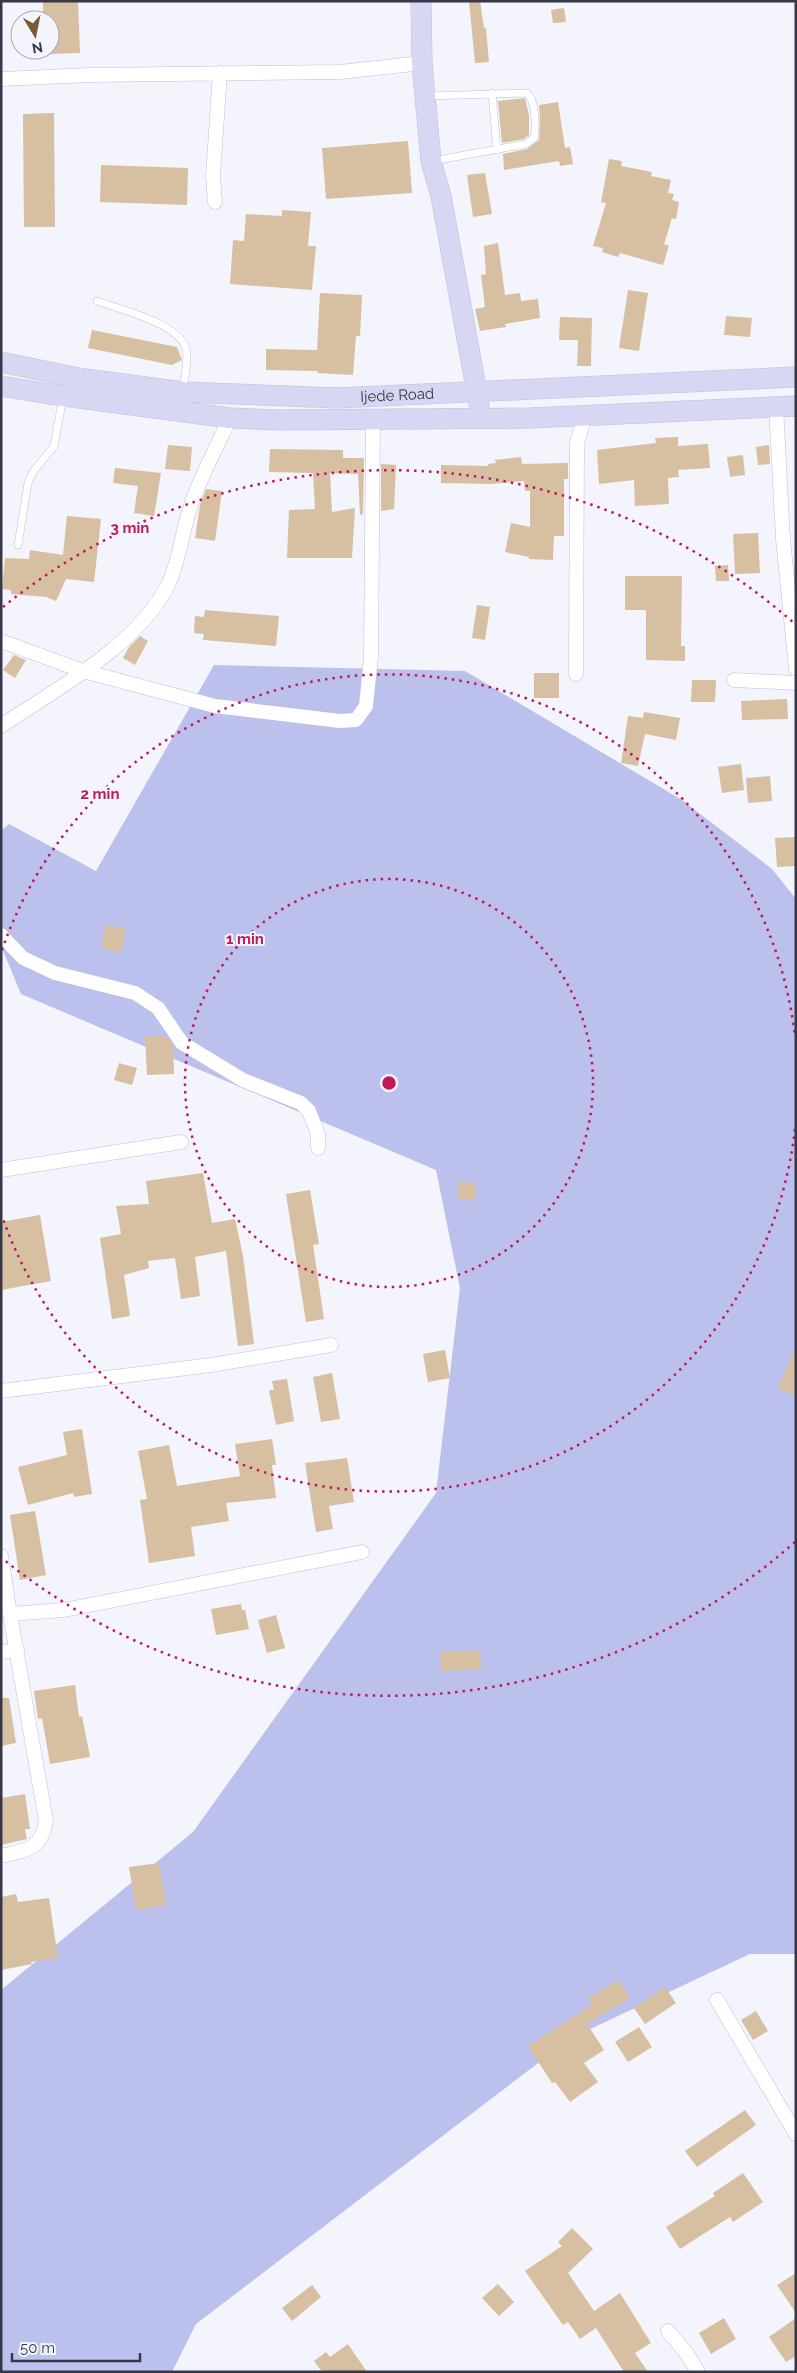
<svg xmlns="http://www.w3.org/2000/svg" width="797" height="2373" viewBox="0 0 797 2373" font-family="Raleway,sans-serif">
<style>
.green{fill:#bcc0ed}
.building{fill:#d7bfa1}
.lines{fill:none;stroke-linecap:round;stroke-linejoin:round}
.service-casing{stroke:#bcbfe3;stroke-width:8}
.minor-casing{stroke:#bcbfe3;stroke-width:15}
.secondary-casing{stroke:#bcbfe3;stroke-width:21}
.service{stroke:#fff;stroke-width:7}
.minor{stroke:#fff;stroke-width:14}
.secondary{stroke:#d7d7f3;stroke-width:20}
.ring{fill:none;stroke:#c2185b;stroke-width:2.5;stroke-dasharray:2.5 5}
.labels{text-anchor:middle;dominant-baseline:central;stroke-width:4;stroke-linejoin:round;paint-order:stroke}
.street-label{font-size:15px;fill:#373847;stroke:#f4f4fc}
.centre{fill:#c2185b;stroke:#f4f4fc;stroke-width:2.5}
.ring-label{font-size:15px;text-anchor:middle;font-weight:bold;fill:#c2185b;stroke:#f4f4fc;stroke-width:4;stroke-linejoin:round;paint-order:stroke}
</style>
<rect width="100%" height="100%" fill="#f4f4fc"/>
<path class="green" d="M214 665 465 671 682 800 772 869 796 899V1954H750L571 2038 196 2324 172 2372H1V1990L193 1832 436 1493 460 1288 436 1170 21 994 1 946V831L9 824 96 871Z"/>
<path class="building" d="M43 1H78L80 53 50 54V20H43Z
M469 1H480L484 28H486L489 62 475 63Z
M564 8 566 22 553 23 551 10Z
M525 98 529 115V135L524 139 502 143 498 101Z
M558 102 565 148 570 147 573 164 560 166 559 161 504 170 503 154 527 149 539 140 540 121 539 105Z
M54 113 55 227H24L23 114Z
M408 141 412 193 326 199 322 148Z
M609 159 622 161 621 166 652 172 651 176 671 180 668 193 674 194 672 200 679 202 676 219 672 218 664 244 669 246 663 265 620 253 618 257 602 252 603 248 593 246 606 203 601 202Z
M101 165 188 168 187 205 100 202Z
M485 173 492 214 473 217 467 175Z
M282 210 311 212 308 246H316L312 290 230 284 233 240 244 241 246 214 282 216Z
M498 243 505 295 520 293 521 301 538 299 540 318 505 324 506 327 480 331 475 309 485 307 481 275 486 274 484 246Z
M628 290 648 293 639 351 619 348Z
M320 293 362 295 360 336H356L353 375 317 373 318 371 266 370V349L317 350Z
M726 316 752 318 750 337 724 335Z
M560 317 592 318 591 366H577L578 340H559Z
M92 330 177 347 182 360 172 365 88 348Z
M678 437V446L708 444 710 468 678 470 679 477 668 478 669 504 635 506 634 480 599 484 597 450 656 443 655 438Z
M168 445 192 447 190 471 165 469Z
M769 445 770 464 758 465 756 447Z
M270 449 343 450V458H364L363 514 360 515 358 474 330 473 332 512 355 508 352 558H287L289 510 315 509 313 473 269 472Z
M743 455 745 475 730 477 727 457Z
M521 457 522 464 568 463V479H564V536H554L553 560 529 559V557L505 552 511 523 530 527V491H525L524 481 492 484 441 483V465L488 466V464L496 463 495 460Z
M381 464 396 465 394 509 381 511Z
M115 468 161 473 154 516 134 513 138 486 113 483Z
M206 489 222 491 215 541 195 538 200 505Z
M67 516 101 519 94 582 66 579 56 601 46 597 11 594V590L2 589 5 558 29 559 30 550 63 555Z
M758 533 760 573 735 574 733 534Z
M728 565 729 581H716L715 566Z
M625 576H682L681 646H685V661L646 660V610H625Z
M477 605 490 607 485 640 472 638Z
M205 610 279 616 276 646 203 640 204 634 194 633 195 616 204 617Z
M140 636 148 641 135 665 123 658 129 647Z
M14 655 26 660 15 678 3 670Z
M534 673H559V698H534Z
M692 680H716L715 702H691Z
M787 699 788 719 742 720 741 701Z
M644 712 680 718 676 740 645 734 638 766 621 763 628 716 643 718Z
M741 764 744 790 722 793 718 767Z
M770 776 772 801 748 803 746 778Z
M796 837V866L777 867 775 838Z
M106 925 126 929 121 953 101 948Z
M145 1036H166L173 1046 174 1074 147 1075Z
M119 1063 137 1068 132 1085 114 1080Z
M203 1173 212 1223 235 1219 243 1256 254 1344 238 1346 226 1251 195 1257 200 1296 181 1299 175 1258 148 1261 149 1268 124 1275 130 1316 112 1319 100 1238 121 1234 116 1206 149 1204 146 1181Z
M459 1182 476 1183 475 1200 458 1199Z
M310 1190 319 1244 313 1245 324 1319 306 1322 286 1194Z
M40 1215 51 1281 1 1290V1222Z
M796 1346V1396L778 1388Z
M445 1350 450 1378 428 1382 423 1354Z
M332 1373 340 1419 321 1422 313 1377Z
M287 1379 294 1421 276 1425 269 1390H274L272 1381Z
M82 1429 92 1494 74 1497 73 1493 28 1505 18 1467 67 1455 63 1432Z
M272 1439 276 1465H272L276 1498 226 1503 229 1521 191 1527 195 1556 149 1563 140 1500 147 1499 138 1451 169 1445 177 1486 240 1476 235 1444Z
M347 1458 354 1502 329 1506 333 1529 316 1532 305 1463Z
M35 1511 46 1575 20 1580 10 1515Z
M241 1604 242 1610H245L249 1629 216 1635 211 1609Z
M276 1615 285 1648 267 1653 258 1620Z
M480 1651 481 1669 441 1671 440 1652Z
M75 1685 79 1717 82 1716 90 1757 50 1764 42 1718 38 1719 34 1691Z
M1 1698H9L16 1743 1 1746Z
M25 1794 30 1829H25L27 1839 1 1845V1798Z
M159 1863 166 1905 136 1910 129 1867Z
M16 1894 18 1902 49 1898 58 1958 31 1962 32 1964 1 1970V1897Z
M619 1980 630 1998 587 2024 604 2050 584 2063 598 2082 570 2102 555 2082 552 2083 528 2046 592 2005 588 1998Z
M665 1987 676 2003 645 2024 634 2008Z
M756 2011 768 2031 753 2040 741 2020Z
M639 2027 652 2047 628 2062 615 2042Z
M745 2110 756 2125 697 2167 685 2151Z
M743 2173 763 2202 733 2222 730 2217 680 2249 666 2227 715 2196 713 2193Z
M572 2228 593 2249 568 2273 594 2311 620 2293 651 2343 635 2353 648 2372H624L596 2328 580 2339 568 2322 563 2325 525 2271 562 2246 558 2242Z
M796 2273V2313L777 2285Z
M498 2284 514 2302 499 2316 482 2298Z
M312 2285 321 2297 292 2321 282 2308Z
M724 2318 736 2339 711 2354 699 2333Z
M796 2318V2356L786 2362 769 2337Z
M348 2344 367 2372H322L314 2361 326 2352 330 2357Z"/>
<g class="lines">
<g class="service-casing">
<path id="service" d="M492 93 497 150
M426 96 527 93C536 100 536 128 534 138L526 144 432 161
M97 301C121 310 179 323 186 349 189 361 184 379 183 391
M18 545 28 483 33 472 54 446 63 397"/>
</g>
<g class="minor-casing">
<path id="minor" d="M1 79 90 75 340 72 422 63
M215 202 213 176 220 73
M776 406 783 539 796 669
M1 641 83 671 215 706 340 721 356 720 366 706 371 657 373 421
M576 674 577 443 585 415
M734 680 796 683
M1 726C55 690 138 645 168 585 180 560 182 531 191 505 201 475 217 447 230 418
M1 935 23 958 55 973 135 993 158 1008 182 1043 243 1080 301 1103 309 1111 318 1134V1148
M1 1170 181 1142
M1 1391 211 1365 331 1345
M1 1556 10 1614 64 1610 362 1552
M1 1652 17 1650
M1 1856C27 1850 41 1850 46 1821L10 1614
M717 2000 796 2134
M668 2331 687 2354 698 2372"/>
</g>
<g class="secondary-casing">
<g id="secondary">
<path d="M421 1 422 63 431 161 441 196 479 404"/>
<path id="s1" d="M1 362 78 378 183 392 337 398 796 377"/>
<path d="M1 386 49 394 230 418 278 420 530 418 796 406"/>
</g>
</g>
<use href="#service" class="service"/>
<use href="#minor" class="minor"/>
<use href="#secondary" class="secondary"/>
</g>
<g class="ring">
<circle cx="389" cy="1083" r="204"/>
<path d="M795 1129A409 409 0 0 1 2 1216M2 950A409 409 0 0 1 795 1037"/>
<path d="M795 1542A613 613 0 0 1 3 1559M3 607A613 613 0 0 1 795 624"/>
</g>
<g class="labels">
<g class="street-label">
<text stroke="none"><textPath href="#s1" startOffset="399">Ijede Road</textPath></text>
</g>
</g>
<circle cx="389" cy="1083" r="8" class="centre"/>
<g class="ring-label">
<text x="130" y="533">3 min</text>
<text x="100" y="799">2 min</text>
<text x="245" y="944">1 min</text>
</g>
<rect width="797" height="2373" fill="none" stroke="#373847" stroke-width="5"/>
<g transform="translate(35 35) rotate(170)"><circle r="24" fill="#f4f4fc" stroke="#a8a9b4"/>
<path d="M0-4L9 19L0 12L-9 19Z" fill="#7a5b30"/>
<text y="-8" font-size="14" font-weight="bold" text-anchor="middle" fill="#373847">N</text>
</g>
<path d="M12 2353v8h128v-8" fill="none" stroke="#373847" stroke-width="2.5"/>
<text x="20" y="2353" font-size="15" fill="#373847" stroke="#f4f4fc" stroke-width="4" paint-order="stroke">50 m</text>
</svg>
